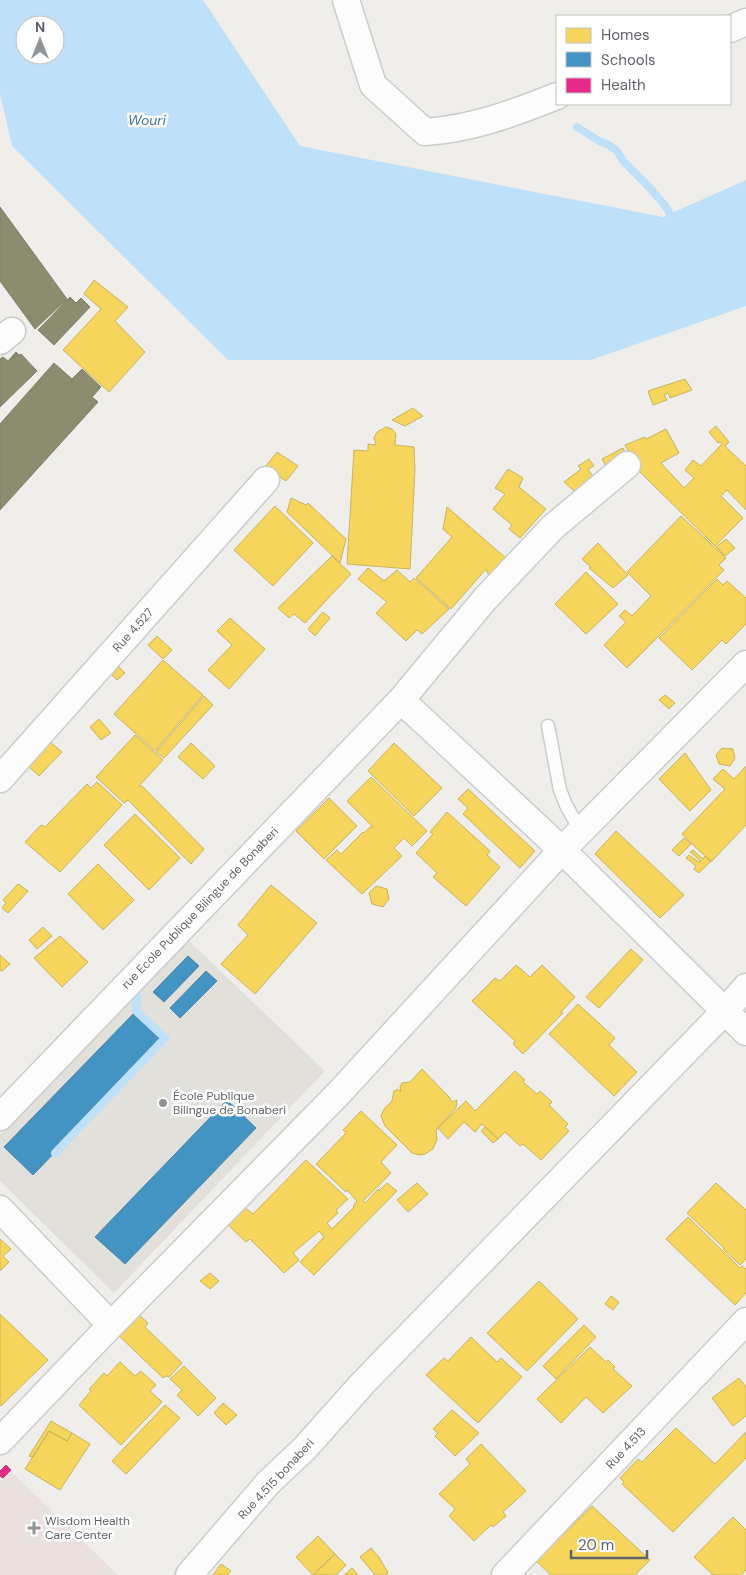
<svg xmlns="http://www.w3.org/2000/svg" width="746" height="1575" viewBox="0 0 746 1575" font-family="'DM Sans',sans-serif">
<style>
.education{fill:#e2e0da}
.medical{fill:#eae0de}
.water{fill:#bfe0f9;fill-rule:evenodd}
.homes{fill:#f6d55c;stroke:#c9b360}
.schools{fill:#4393c3;stroke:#4b85a8}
.health{fill:#e7298a;stroke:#be3a80}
.industry{fill:#8c8c6e;stroke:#7e806c}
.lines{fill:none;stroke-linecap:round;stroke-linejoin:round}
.stream{stroke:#bfe0f9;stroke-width:8}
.service-casing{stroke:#cbcccc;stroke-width:15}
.minor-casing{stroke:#cbcccc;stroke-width:29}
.service{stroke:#fdfcfc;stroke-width:12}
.minor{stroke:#fdfcfc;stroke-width:26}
.poi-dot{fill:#919496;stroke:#fff;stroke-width:2}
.labels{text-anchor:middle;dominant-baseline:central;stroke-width:5;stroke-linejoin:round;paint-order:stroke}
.street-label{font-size:12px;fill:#5f6368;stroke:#fff}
.poi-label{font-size:12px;fill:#5f6368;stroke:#fff;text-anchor:start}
.water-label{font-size:14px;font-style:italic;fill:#4174aa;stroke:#fff}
</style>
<rect width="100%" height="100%" fill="#efeeea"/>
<path class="education" d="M188 940 325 1071 114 1293 0 1181V1135Z"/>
<path class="medical" d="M10 1471 118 1575H0V1481Z"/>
<path class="water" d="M0 0H203L300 146 663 217 746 180V306L591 360H228L12 146 0 94ZM25 25H55V55H25Z"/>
<path class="homes" d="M94 280 128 307 115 321 145 352 109 392 63 350 101 309 84 294Z
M685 379 692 390 670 398 668 393 664 395 667 400 653 405 648 391Z
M413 408 423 416 405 426 392 420Z
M716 426 729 442 725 446 746 466V510L727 490 721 496 743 518 715 546 640 472 625 445 645 437 646 439 666 429 679 453 661 463 684 488 694 478 685 470 693 460 701 466 722 444 720 442 718 443 709 432Z
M386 427 392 429 396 434 395 445 414 447 415 469 410 569 347 564 354 450 368 451V444L376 445 374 438 377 432Z
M623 448 627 458 607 468 602 459Z
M277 452 298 466 286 481 265 467Z
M589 459 594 466 588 469 594 478 574 491 564 482 581 469 578 466Z
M508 469 523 478 519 487 546 509 520 538 509 529 512 525 493 509 505 494 495 488Z
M291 498 306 505 308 503 346 539 340 563 287 512Z
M275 506 313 543 273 586 234 550Z
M447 507 507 559 490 578 486 569 451 609 416 578 452 537 443 529Z
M681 516 726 558 719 565 724 570 627 668 604 645 626 622 619 616 625 610 632 616 651 596 627 572Z
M726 539 735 548 725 556 716 547Z
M598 543 628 575 613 588 589 568 591 567 582 559Z
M332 556 351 574 305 623 294 614 289 618 278 608Z
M368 568 384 581 397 570 410 582 414 578 449 609 422 634 417 630 406 641 376 613 387 602 358 579Z
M586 572 618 604 586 634 555 604Z
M717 579 723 585 727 581 746 598V624L726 644 722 640 692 670 659 638Z
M323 612 330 618 315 636 308 629Z
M230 618 265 649 229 689 208 670 232 645 217 631Z
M157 636 172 650 163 659 148 645Z
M163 660 203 695 155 751 114 714Z
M119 667 125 673 117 680 111 674Z
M665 695 675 703 669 709 659 700Z
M204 696 213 705 164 758 156 752Z
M99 719 111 733 101 740 90 727Z
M135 735 163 760 139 786H142L204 849 191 864 128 800 124 803 96 777Z
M49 741 62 752 39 776 28 766Z
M191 743 215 766 203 779 178 757Z
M394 743 442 788 414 816 368 771Z
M722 748 733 749 735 758 730 766 719 764 716 755Z
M685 753 711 790 690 811 659 779Z
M746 766V825L711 862 682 834 725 789 713 779 723 769 734 779Z
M371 777 427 831 412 846 404 838 394 848 402 856 362 894 326 860 337 850 341 854 363 832 364 833 370 827H373L347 801Z
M97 782 122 805 60 872 25 842 41 825 45 827 87 784 91 788Z
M468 789 535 851 520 868 463 814 468 808 458 799Z
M329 798 357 826 324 859 296 831Z
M447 812 490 851 487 855 500 867 466 906 433 877 437 873 416 853 433 834 430 832Z
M135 814 180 858 149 890 104 845Z
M616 831 684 895 660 918 595 854Z
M684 838 691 844 679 856 672 850Z
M693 850 703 859 705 856 711 861 699 873 694 869 696 866 686 858 689 855 699 862 701 861 690 852Z
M98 864 134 900 103 930 68 894Z
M18 884 28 891 8 913 2 908 6 903 3 900Z
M271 885 317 923 255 994 221 964 248 935 238 925Z
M376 886 387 889 389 899 383 907 372 904 369 893Z
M43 927 52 936 37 949 29 940Z
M60 936 88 962 62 987 34 958Z
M631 949 643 960 599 1008 586 997Z
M0 955 10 964 2 971 0 970Z
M516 965 530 977 542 965 575 997 561 1012 563 1013 523 1054 513 1044 515 1041 472 1001 495 978 500 981Z
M578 1004 615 1038 609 1045 637 1072 614 1096 549 1034Z
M422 1069 449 1097 452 1102 457 1100 456 1108 436 1130 437 1140 433 1149 425 1154 419 1155 412 1153 385 1126 381 1116 384 1109 392 1101 394 1091 398 1089 401 1092 400 1087 402 1083 410 1082Z
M515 1071 525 1080 523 1082 537 1094 540 1091 552 1102 549 1105 568 1124 565 1127 569 1131 541 1160 523 1144 520 1146 505 1132 498 1139 482 1124 475 1132 464 1122 448 1139 438 1128 466 1101 475 1111Z
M361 1111 397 1145 381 1162 391 1173 363 1201 365 1203 378 1189 379 1191 387 1183 397 1191 314 1275 300 1262 324 1237 319 1231 293 1253 299 1260 284 1273 250 1239 246 1242 226 1223 243 1206 253 1214 306 1160 348 1199 336 1210 338 1213 327 1223 332 1229 354 1207 353 1206 357 1201 347 1190 346 1192 316 1164 346 1133 343 1130Z
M485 1127 498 1139 493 1143 481 1131Z
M417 1183 428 1194 408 1212 397 1200Z
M716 1183 746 1210V1259L740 1265 723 1249 724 1248 687 1213Z
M688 1217 740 1268 742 1266 746 1269V1293L735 1305 666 1239Z
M0 1239 11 1249 3 1256 9 1262 0 1271Z
M210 1273 219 1281 210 1289 200 1281Z
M539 1281 578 1319 527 1371 487 1333Z
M611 1296 619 1302 613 1310 605 1304Z
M0 1314 48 1360 1 1406 0 1405Z
M131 1315 136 1319 139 1315 148 1323 145 1327 182 1363 169 1377 166 1376 163 1378 114 1331Z
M584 1325 596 1337 556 1379 543 1366Z
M471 1337 497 1362 501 1358 522 1377 478 1423 426 1375 444 1358 448 1361Z
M590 1347 606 1362 608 1360 615 1367 613 1369 632 1386 603 1413 586 1397 561 1423 537 1399Z
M120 1362 135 1376 141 1371 156 1385 150 1391 162 1402 121 1445 79 1405 91 1391 89 1389 104 1373 107 1376Z
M184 1366 216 1398 198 1416 177 1395 182 1390 170 1379Z
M739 1378 746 1387V1416L733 1426 712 1398Z
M223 1403 237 1415 226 1425 214 1413Z
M165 1405 180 1418 126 1474 112 1461Z
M452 1410 479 1433 455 1456 435 1436 438 1433 433 1429Z
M51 1421 72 1433 67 1441 49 1431 33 1457 29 1456Z
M676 1428 715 1464 746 1432V1458L673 1532 622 1484 624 1482 620 1478 638 1459 642 1462Z
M49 1431 67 1441 72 1433 90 1444 60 1490 25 1469Z
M481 1444 526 1491 503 1512 506 1516 493 1527 491 1525 474 1541 449 1516 455 1509 439 1494 470 1464 466 1459Z
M592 1506 650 1560 635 1575H551L536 1561Z
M733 1517 746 1530V1570L741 1575H713L694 1557Z
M318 1536 335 1554 313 1575 296 1557Z
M371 1548 379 1557 388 1573 386 1575H375L360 1557Z
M335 1554 346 1565 336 1575H313Z
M221 1564 231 1571 227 1575H213Z
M352 1568 358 1575H344Z"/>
<path class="schools" d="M188 956 199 966 164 1002 153 992Z
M206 971 217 981 180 1018 170 1008Z
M135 1012 164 1039 33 1175 4 1147Z
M227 1100 256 1128 125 1264 95 1237Z"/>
<path class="health" d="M6 1465 11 1470 3 1478 0 1476V1471Z"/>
<path class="industry" d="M0 207 67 299 35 329 0 281Z
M70 297 76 303 81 298 90 307 54 345 38 330Z
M16 352 19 355 21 354 37 371 0 407V359L3 357 8 361Z
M54 363 72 379 82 369 101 387 92 397 98 402 0 510V424Z"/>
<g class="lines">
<path class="stream" d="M577 127 599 141 609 145 617 151 624 162 650 188 666 207 675 223
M55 1153 165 1038 136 1011 137 997"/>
<g class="service-casing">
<path id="service" d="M548 726 560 790 566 805 581 832"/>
</g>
<g class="minor-casing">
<path id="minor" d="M346 0 373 85 425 132C472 129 514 113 557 96
M730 29 746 22
M0 341 12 331
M627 465 553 527 485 599 401 700 562 850 746 1032
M0 779 266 480
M0 1117 401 700
M0 1209 111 1325
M0 1441 111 1325 339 1093 562 850 746 664
M189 1575 268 1483 305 1448 363 1383 724 1012 746 987
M505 1575 746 1321"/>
</g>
<use href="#service" class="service"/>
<use href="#minor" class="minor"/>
</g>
<g class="poi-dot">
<circle cx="163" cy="1103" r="5"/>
<path d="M31.5 1520.5h5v5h5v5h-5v5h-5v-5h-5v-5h5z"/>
</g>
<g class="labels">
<g class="street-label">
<text transform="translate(133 630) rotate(-48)">Rue 4.527</text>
<text transform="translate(200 908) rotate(-46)">rue Ecole Publique Bilingue de Bonaberi</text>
<text transform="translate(626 1448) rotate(-47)">Rue 4.513</text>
<text transform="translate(276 1479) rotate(-47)">Rue 4.515 bonaberi</text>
</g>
<g class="poi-label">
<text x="173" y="1096">École Publique<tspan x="173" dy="14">Bilingue de Bonaberi</tspan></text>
<text x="45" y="1521">Wisdom Health<tspan x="45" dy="14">Care Center</tspan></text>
</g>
<g class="water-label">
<text x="147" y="120">Wouri</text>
</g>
</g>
<rect x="556" y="15" width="175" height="90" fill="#ffffff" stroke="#bfc1c3"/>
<rect x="566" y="28" width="25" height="15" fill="#f6d55c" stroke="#bfc1c3"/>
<text x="601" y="40" font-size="15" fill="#5f6368">Homes</text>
<rect x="566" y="52" width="25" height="15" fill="#4393c3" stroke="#bfc1c3"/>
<text x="601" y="65" font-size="15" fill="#5f6368">Schools</text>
<rect x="566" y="78" width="25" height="15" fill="#e7298a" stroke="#bfc1c3"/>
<text x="601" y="90" font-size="15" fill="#5f6368">Health</text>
<g transform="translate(40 40)"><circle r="24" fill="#ffffff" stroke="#bfc1c3"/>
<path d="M0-4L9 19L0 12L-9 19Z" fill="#919496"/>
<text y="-8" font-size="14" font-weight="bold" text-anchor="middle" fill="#5f6368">N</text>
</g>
<path d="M571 1550v8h76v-8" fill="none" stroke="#5f6368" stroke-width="2.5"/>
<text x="578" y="1550" font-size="15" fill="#5f6368" stroke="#ffffff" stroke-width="4" paint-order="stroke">20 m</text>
</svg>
